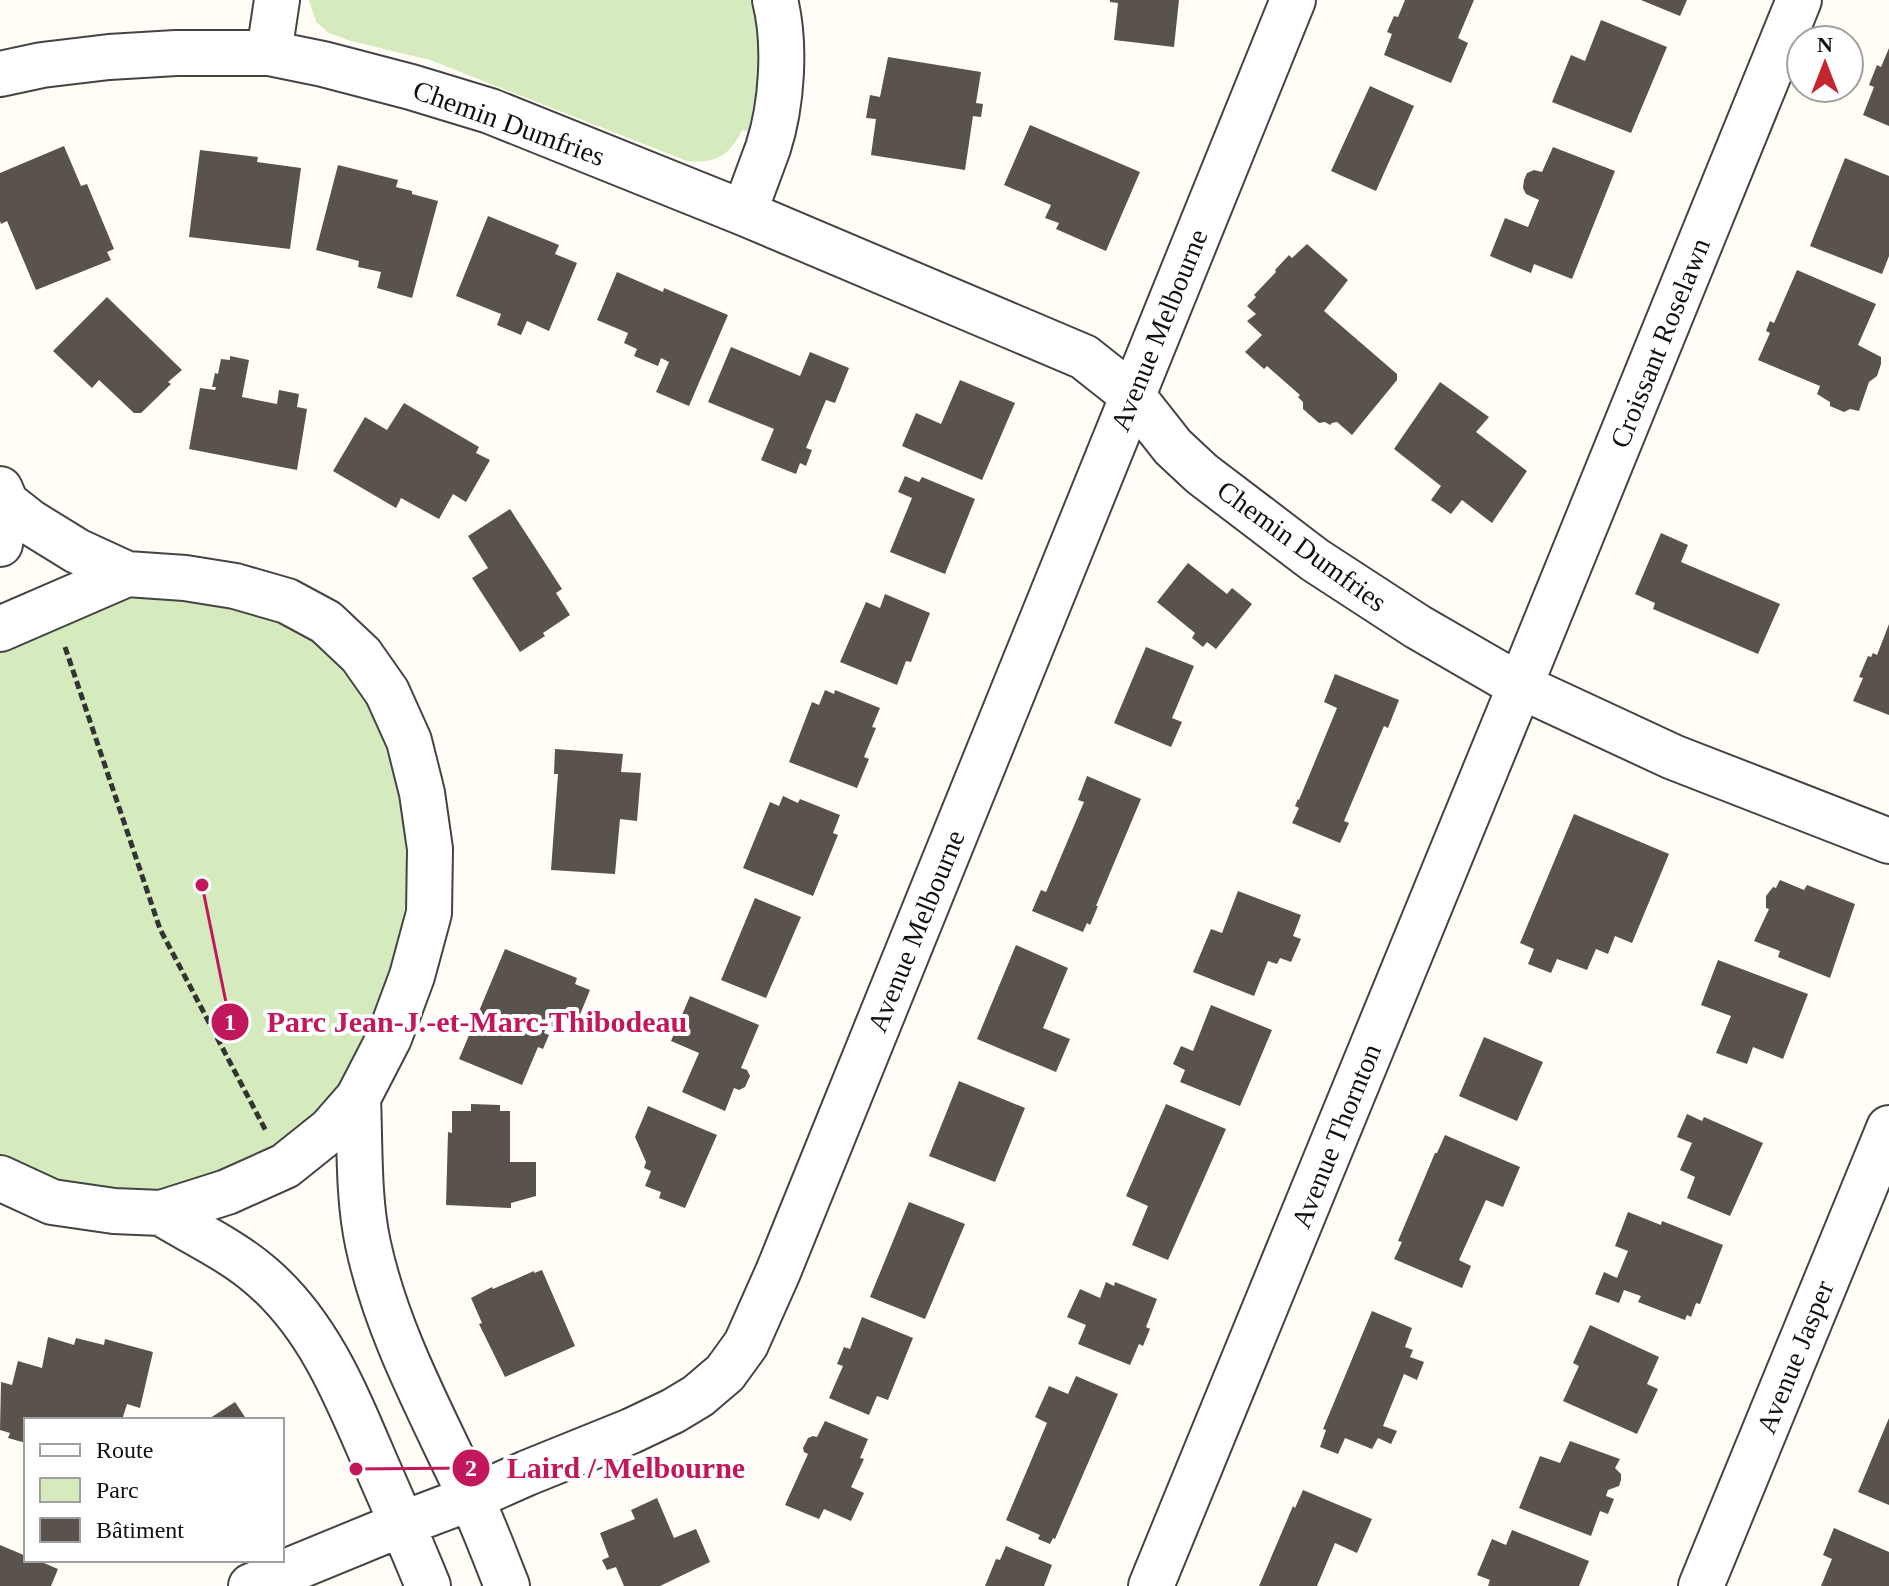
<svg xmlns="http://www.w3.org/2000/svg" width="1889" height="1586" viewBox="0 0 1889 1586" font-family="'Times New Roman',serif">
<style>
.green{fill:#d5ebbd}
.building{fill:#5a524d}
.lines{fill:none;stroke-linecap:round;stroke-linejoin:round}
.minor-casing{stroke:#444;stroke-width:48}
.path{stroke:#333;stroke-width:5;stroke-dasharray:8 4;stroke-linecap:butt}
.minor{stroke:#fff;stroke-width:44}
.labels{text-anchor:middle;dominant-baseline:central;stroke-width:8;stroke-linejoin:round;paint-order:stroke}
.street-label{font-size:28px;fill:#111;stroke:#fff}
.leader{fill:none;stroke:#c2185b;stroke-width:3}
.callout-dot{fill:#c2185b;stroke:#fff;stroke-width:3}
.mark-label{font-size:24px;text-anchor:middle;font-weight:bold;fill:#fff}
.callout-label{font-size:30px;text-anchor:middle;font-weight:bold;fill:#c2185b;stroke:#fff;stroke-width:8;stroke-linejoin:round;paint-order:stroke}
</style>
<rect width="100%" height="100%" fill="#fffdf5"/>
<path class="green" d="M309 0H750C763 43 759 89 748 131L742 130C730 155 716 164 687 161L430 60 351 41 329 33 316 22Z
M127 574C144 580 161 589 178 594 203 601 229 606 254 612 264 614 275 615 283 620 308 636 333 657 351 680 395 737 413 842 404 912 396 968 372 1021 346 1071L358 1098 333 1091 311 1116 274 1146 161 1213 88 1187 54 1180 22 1167 0 1154V642Z"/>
<path class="building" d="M1110 0H1179L1174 47 1114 40 1118 3 1110 2Z
M1405 0H1474L1458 38 1468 43 1451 83 1384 55 1392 34 1387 32 1394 16 1398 17Z
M1641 0H1687L1680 16Z
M1601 20 1667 47 1631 133 1552 102 1571 55 1585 61Z
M1889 48V126L1863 115 1874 87 1869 85 1877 65 1881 67Z
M888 57 981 72 976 103 983 104 981 117 973 116 965 170 871 155 876 119 866 118 870 95 880 97Z
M1370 86 1414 106 1376 191 1331 171Z
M1030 125 1140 172 1106 251 1056 229 1059 223 1045 218 1051 205 1004 185Z
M64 146 81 186 87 184 114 249 107 252 111 260 36 290 7 221 1 224 0 221V173Z
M1553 147 1615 171 1572 279 1534 264 1531 273 1490 256 1505 218 1528 227 1539 200 1526 194 1523 188 1524 180 1527 173 1534 170 1542 172Z
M200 150 258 157 257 162 301 168 290 249 189 237Z
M1845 158 1889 176V256L1882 274 1810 246Z
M338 165 398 180 396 187 412 191V194L438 201 412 298 377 288 381 272 358 267 359 261 316 250Z
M488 216 559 245 555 254 577 263 549 331 527 321 521 335 497 325 501 314 456 296Z
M1307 244 1348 280 1324 311 1397 374V380L1352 435 1337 422 1332 423 1330 425 1325 422 1319 423 1303 409V402L1298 397 1300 395 1267 366 1264 369 1245 352 1262 335 1247 321 1256 314 1247 306 1256 297 1254 295 1276 272 1275 270 1289 255 1292 258Z
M1797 270 1876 304 1858 345 1881 357V364L1877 376 1869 382 1859 411 1850 409 1844 412 1830 406V402L1817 394 1820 386 1758 360 1770 333 1766 331 1770 321 1774 323Z
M617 272 663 292 664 288 728 315 689 406 656 392 669 362 661 358 658 366 634 356 637 349 624 343 628 333 597 320Z
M107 297 182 370 168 382 171 384 141 413H134L99 380 92 388 53 351Z
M731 347 800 376 810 352 849 368 835 403 826 400 806 448 812 450 806 466 800 463 796 474 761 460 774 429 708 402Z
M230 356 249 360 242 397 277 404 279 390 299 394 297 407 307 409 297 470 189 449 200 388 215 390 216 387H212L215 373 218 374 221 359 230 360Z
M960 380 1015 403 982 480 902 446 916 413 941 424Z
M1440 382 1489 417 1476 432 1527 471 1492 523 1462 500 1451 514 1431 500 1441 486 1394 449Z
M404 403 479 447 476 453 490 460 466 502 453 494 439 519 401 498 396 508 333 471 365 417 387 430Z
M905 476 919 482 922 477 975 499 945 574 890 552 912 498 898 492Z
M510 509 562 589 556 593 570 615 543 633 545 636 520 652 472 578 488 568 468 536Z
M1661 533 1688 545 1681 562 1780 604 1758 654 1653 609 1655 603 1635 594Z
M1188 563 1227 594 1232 588 1252 604 1216 649 1207 642 1203 647 1192 638 1195 633 1157 602Z
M885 594 930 613 911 662 906 661 897 685 840 662 866 602 880 608Z
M1889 624V715L1853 701 1863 678 1859 677 1868 656 1871 657 1873 653 1877 655Z
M1146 647 1194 666 1172 718 1182 722 1171 747 1114 723Z
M1335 674 1399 700 1388 728 1384 726 1344 821 1349 823 1340 843 1292 823 1299 808 1295 806 1298 799 1299 800 1337 708 1324 702Z
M825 690 834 694 835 690 880 708 872 727 876 728 864 757 869 759 857 788 789 762 812 702 819 705Z
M555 749 623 754 621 772 641 773 637 821 620 819 615 874 551 870 558 774H554Z
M1087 776 1141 799 1096 906H1098L1090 925 1087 923 1083 932 1032 911 1041 890 1046 892 1084 802 1078 800Z
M783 796 798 803 800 799 840 815 833 833 838 835 813 896 743 868 770 802 779 806Z
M1574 814 1669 854 1632 943 1615 936 1608 954 1596 949 1587 970 1557 959 1551 973 1528 964 1534 949 1520 943Z
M1780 880 1804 890 1807 885 1855 904 1830 978 1778 957 1780 951 1754 941 1769 909 1766 908V896L1773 887 1776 888Z
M1238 891 1301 915 1293 936 1301 939 1291 962 1280 958 1277 964 1268 961 1254 996 1193 972 1211 929 1222 933Z
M755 898 801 917 766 998 721 980Z
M1016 945 1068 968 1043 1028 1070 1039 1056 1072 977 1039Z
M505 949 577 978 575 984 590 990 577 1022 562 1016 558 1026 555 1025 554 1027 547 1025 544 1033 549 1035 543 1049 538 1047 522 1085 459 1059Z
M1718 960 1808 994 1783 1059 1753 1047 1747 1064 1716 1053 1731 1016 1701 1005Z
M690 996 759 1025 741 1068 747 1070 750 1076 745 1087 739 1090 734 1088 725 1111 682 1092 699 1053 671 1041Z
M1211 1005 1272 1030 1240 1106 1180 1082 1185 1070 1173 1064 1181 1046 1193 1051Z
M1484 1037 1543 1062 1517 1121 1459 1096Z
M959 1081 1025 1108 995 1182 929 1156Z
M471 1104 500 1105V1111H510V1162H536V1196L511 1203V1208L446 1205 448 1132 452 1133V1111H471Z
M1166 1104 1226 1129 1168 1260 1132 1245 1148 1206 1126 1196Z
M648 1106 717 1135 685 1208 659 1198 661 1192 645 1186 651 1171 644 1168 646 1162 635 1137Z
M1687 1114 1702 1121 1704 1117 1763 1143 1730 1216 1687 1198 1695 1177 1680 1170 1692 1143 1677 1137Z
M1445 1135 1520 1167 1503 1207 1486 1200 1459 1260 1471 1266 1462 1288 1394 1259 1402 1242 1398 1241 1435 1153H1437Z
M909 1202 965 1224 925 1319 870 1297Z
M1628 1212 1661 1225 1662 1221 1723 1245 1700 1304 1696 1303 1691 1317 1687 1315 1685 1320 1638 1302 1641 1296 1624 1290 1619 1303 1595 1294 1604 1272 1617 1278 1628 1251 1615 1246Z
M542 1270 575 1346 505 1377 479 1324 482 1323 471 1298 492 1287 493 1289 534 1271V1273Z
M1106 1282 1114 1286 1115 1282 1157 1299 1146 1327 1150 1329 1143 1346 1139 1344 1130 1365 1078 1344 1086 1325 1067 1317 1080 1289 1100 1298Z
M1372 1311 1412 1328 1405 1347 1413 1350 1410 1357 1424 1362 1417 1380 1404 1374 1383 1426 1397 1431 1391 1444 1378 1438 1372 1449 1345 1438 1338 1454 1320 1447 1326 1430 1323 1429Z
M862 1317 913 1338 888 1400 877 1396 869 1415 829 1398 843 1366 837 1364 844 1347 850 1349Z
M1590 1325 1659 1357 1647 1384 1658 1389 1637 1434 1563 1401 1579 1366 1573 1363Z
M48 1337 74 1345 76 1338 104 1345 105 1339 153 1352 140 1408 127 1404 122 1420H26V1443L8 1438 10 1433 0 1430 1 1382 12 1385 18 1361 42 1368Z
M1076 1376 1118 1394 1055 1539 1053 1538 1050 1544 1038 1539 1040 1535 1006 1520 1047 1423 1035 1417 1049 1386 1068 1394Z
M235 1402 247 1420H207Z
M1889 1418V1505L1858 1492Z
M825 1421 868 1439 860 1458 864 1459 851 1487 864 1493 851 1521 824 1509 819 1519 785 1505 808 1454 804 1452 803 1448 808 1438 813 1436 817 1437Z
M1570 1441 1620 1459 1615 1468 1621 1474V1480L1619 1486 1608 1490 1606 1496 1614 1499 1608 1514 1600 1511 1591 1536 1519 1508 1540 1456 1560 1463Z
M1303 1490 1372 1519 1357 1553 1335 1543 1317 1586H1259L1293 1506 1295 1508Z
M657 1498 674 1538 696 1529 710 1562 660 1586H624L616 1567 607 1570 602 1560 609 1557 600 1533 635 1519 631 1510Z
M1834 1528 1889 1552V1586H1821L1832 1559 1823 1555Z
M1512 1530 1589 1561 1579 1586H1488L1490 1580 1477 1575 1492 1539 1506 1545Z
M0 1545 26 1556V1560H37L58 1569 51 1586H0Z
M1006 1546 1052 1565 1044 1586H985L996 1559 1000 1560Z"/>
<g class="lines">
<g class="minor-casing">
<path id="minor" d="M269 53 277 0
M0 74 42 65 109 57 176 53H269L323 64 411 87 490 111 744 213 1084 357 1132 395 1173 447 1202 474 1315 560 1418 627 1520 686 1673 757 1889 841
M744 213C752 191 760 170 768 148 782 105 786 44 775 0
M0 489 6 503 30 522 77 551 127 574 185 578 235 586 287 601 326 622 361 655 387 692 409 741 422 793 430 849 429 913 412 976 389 1038 358 1098 330 1130 285 1166 227 1192 161 1213 114 1211 52 1202 0 1178
M0 544 6 503
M0 629 127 574
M358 1098C360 1145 358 1198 368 1244 387 1333 432 1414 470 1496 484 1526 495 1556 507 1586
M161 1213C194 1233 231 1250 260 1275 318 1324 346 1394 375 1462 393 1503 411 1544 428 1586
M251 1586 402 1524 471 1498 527 1473 631 1431 673 1411 698 1396 725 1373 746 1344 778 1272 1293 0
M1151 1586 1520 686 1799 0
M1701 1586 1889 1128"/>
</g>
<path class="path" d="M65 647 160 929 266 1131"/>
<use href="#minor" class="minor"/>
</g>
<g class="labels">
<g class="street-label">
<text transform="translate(509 123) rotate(20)">Chemin Dumfries</text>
<text transform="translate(1159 330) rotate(-68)">Avenue Melbourne</text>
<text transform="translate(1660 343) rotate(-68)">Croissant Roselawn</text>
<text transform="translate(1302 546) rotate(36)">Chemin Dumfries</text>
<text transform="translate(916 931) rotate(-68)">Avenue Melbourne</text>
<text transform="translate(1336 1136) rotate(-68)">Avenue Thornton</text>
<text transform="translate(1795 1357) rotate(-68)">Avenue Jasper</text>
</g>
</g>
<path class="leader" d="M202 885L230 1022M356 1469L471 1468"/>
<g class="callout-dot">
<circle cx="202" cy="885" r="8"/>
<circle cx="356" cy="1469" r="8"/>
<circle cx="230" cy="1022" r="20"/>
<circle cx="471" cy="1468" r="20"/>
</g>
<g class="mark-label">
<text x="230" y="1030">1</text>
<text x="471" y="1476">2</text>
</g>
<g class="callout-label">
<text x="477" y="1032">Parc Jean-J.-et-Marc-Thibodeau</text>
<text x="626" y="1478">Laird / Melbourne</text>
</g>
<rect x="24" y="1418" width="260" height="144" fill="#ffffff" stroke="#a0a0a0" stroke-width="2"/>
<rect x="40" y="1444" width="40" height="12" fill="#ffffff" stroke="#a0a0a0" stroke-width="2"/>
<text x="96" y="1458" font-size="24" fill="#111111">Route</text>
<rect x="40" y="1478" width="40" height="24" fill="#d5ebbd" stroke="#a0a0a0" stroke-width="2"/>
<text x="96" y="1498" font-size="24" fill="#111111">Parc</text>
<rect x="40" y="1518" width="40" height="24" fill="#5a524d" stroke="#a0a0a0" stroke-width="2"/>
<text x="96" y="1538" font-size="24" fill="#111111">Bâtiment</text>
<g transform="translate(1825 64)"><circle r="38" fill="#ffffff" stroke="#a0a0a0" stroke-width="2"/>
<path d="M0-6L14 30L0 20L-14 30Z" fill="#c4262e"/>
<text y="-12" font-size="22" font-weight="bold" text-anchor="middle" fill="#111111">N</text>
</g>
</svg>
